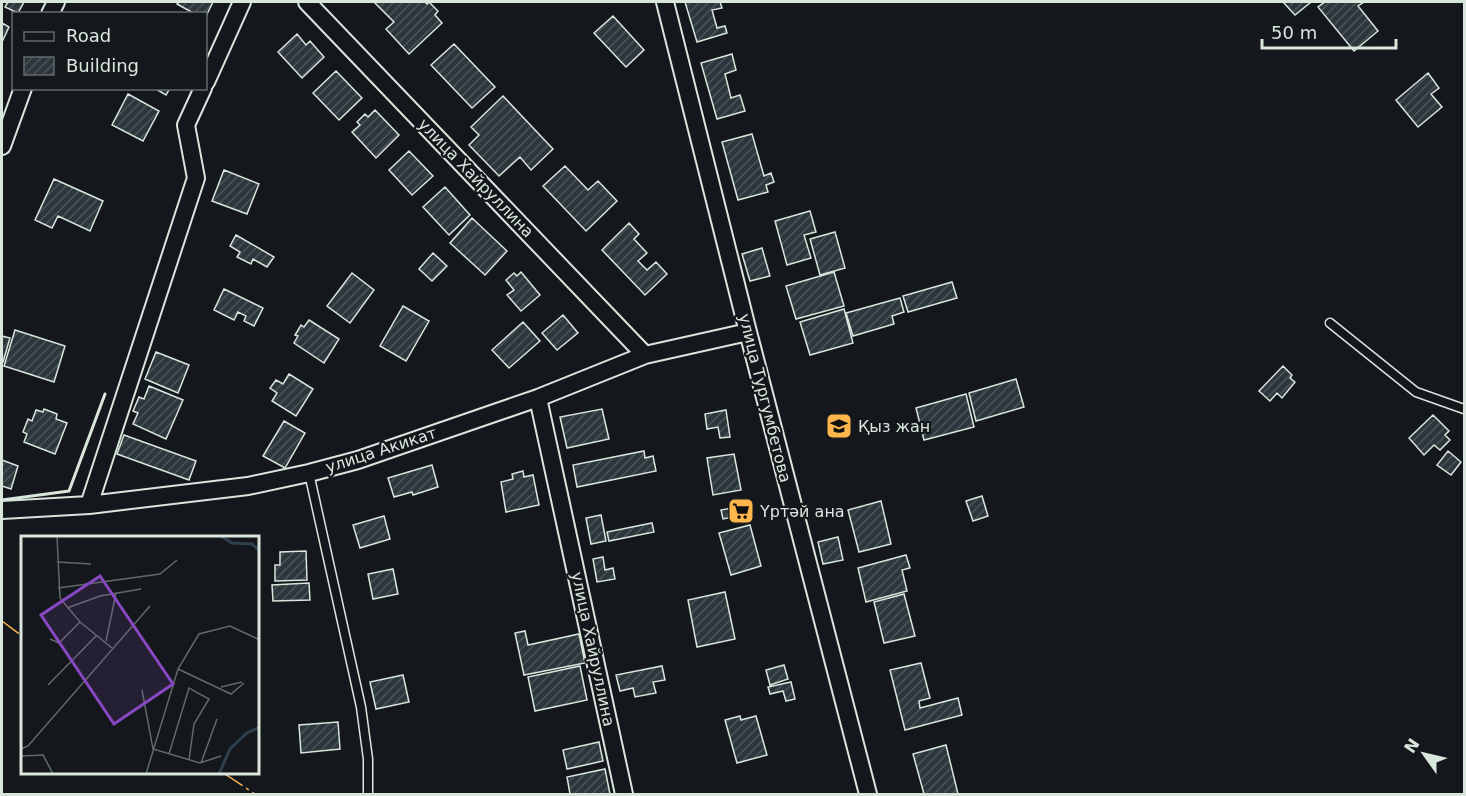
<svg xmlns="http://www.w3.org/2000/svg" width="1466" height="796" viewBox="0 0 1466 796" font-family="'DejaVu Sans',sans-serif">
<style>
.building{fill:url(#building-hatch);stroke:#d8e6dc;stroke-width:1.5}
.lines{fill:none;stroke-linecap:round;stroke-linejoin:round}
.service-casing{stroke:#d8e6dc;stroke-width:11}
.minor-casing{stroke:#d8e6dc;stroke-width:20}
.service{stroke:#14181c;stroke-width:8}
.minor{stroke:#14181c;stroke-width:16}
.wall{stroke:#d8e6dc;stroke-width:3}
.power{stroke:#ffb74d;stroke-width:1.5;stroke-dasharray:21 4.5 3 4.5;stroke-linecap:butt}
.labels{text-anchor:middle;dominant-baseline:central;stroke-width:4.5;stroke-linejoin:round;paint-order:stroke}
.street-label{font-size:16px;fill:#d8e6dc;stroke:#14181c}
.poi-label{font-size:16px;fill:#d8e6dc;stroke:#14181c;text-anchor:start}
.inset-river{fill:none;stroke:#2f3f4d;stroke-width:3}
.inset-road{fill:none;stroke:#626a69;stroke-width:1.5}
.view{fill:#8948c3;fill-opacity:0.15;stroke:#8948c3;stroke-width:3}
.inset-edge{fill:none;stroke:#d8e6dc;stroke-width:3}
</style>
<defs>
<pattern id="building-hatch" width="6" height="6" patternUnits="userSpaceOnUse" patternTransform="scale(1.5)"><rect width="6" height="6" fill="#2c363c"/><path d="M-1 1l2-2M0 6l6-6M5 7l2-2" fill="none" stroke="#4a5358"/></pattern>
</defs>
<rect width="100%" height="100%" fill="#14181c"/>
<path class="building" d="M8 2H24L18 13 5 7Z
M179 2H213L206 16V14H195L177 4Z
M374 2H425L427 4 429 2 438 11 435 15 442 23 409 54 386 29 394 22Z
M685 2H720L722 8 712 10 717 28 725 26 727 33 697 42Z
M1283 2H1311L1295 15Z
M1325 2H1364L1358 6 1378 31 1354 51 1318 7Z
M613 16 644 50 626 67 594 33Z
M2 23 9 27 2 42Z
M297 34 306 45 310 41 324 57 302 78 278 52Z
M454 44 495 87 472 108 431 65Z
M732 54 736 70 725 74 731 98 740 95 745 111 717 119 701 63Z
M336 71 362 98 339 120 313 93Z
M1428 73 1439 88 1431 94 1442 107 1418 127 1396 100Z
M154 88H170L166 95Z
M128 94 159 111 143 141 112 125Z
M503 96 553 149 531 170 520 157 499 176 469 145 479 135 471 127Z
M375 110 399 135 376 158 352 132 360 125 357 122 365 114 368 117Z
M752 134 764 176 771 173 774 182 766 185 768 192 738 200 722 142Z
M409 151 433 176 412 195 389 170Z
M565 166 588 190 598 181 617 201 586 231 543 186Z
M224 170 259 184 247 214 212 201Z
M54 179 103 201 90 231 58 216 52 228 35 220Z
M445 187 470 215 449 235 423 207Z
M810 211 816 232 804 235 811 258 787 265 775 221Z
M472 218 507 251 485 275 450 243Z
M629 223 639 234 634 239 647 253 638 261 647 270 656 262 667 274 645 295 602 250Z
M835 232 845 268 820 275 810 239Z
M236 235 274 257 267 267 253 259 251 264 237 257 240 252 230 246Z
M762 248 770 276 750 281 742 254Z
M433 253 447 266 432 281 419 269Z
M521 272 540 295 521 311 507 295 514 290 506 280 514 273 517 276Z
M834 272 844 306 796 319 786 286Z
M352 273 374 290 350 323 327 306Z
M952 282 957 298 908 312 903 296Z
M224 289 263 308 254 326 244 321 246 316 238 312 234 320 214 310Z
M900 298 904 312 892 316 894 324 853 336 846 313Z
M403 306 429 321 406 361 380 346Z
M844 309 853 343 810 355 800 322Z
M563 315 578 333 557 350 542 333Z
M309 320 339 339 324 363 294 343 298 336 295 335 301 325 304 327Z
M523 322 540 341 509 368 492 350Z
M15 330 65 346 54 382 4 366Z
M2 336 10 338 3 362H2Z
M156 352 189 365 178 393 145 379Z
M1283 366 1292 375 1290 378 1295 382 1282 398 1277 393 1270 401 1259 391Z
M289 374 313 389 296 416 272 401 277 393 270 388 276 380 283 384Z
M1016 379 1024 407 976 421 969 393Z
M149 386 183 400 166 439 133 424 138 413 133 411 139 397 144 399Z
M966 394 974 427 924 440 916 408Z
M44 409 57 414 56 419 67 423 55 454 24 442 27 434 23 432 28 419 32 421 36 410 43 412Z
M602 409 609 439 567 448 560 417Z
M726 410 730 437 720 438 718 427 707 429 705 414Z
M1433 415 1449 431 1445 435 1450 440 1440 450 1434 445 1424 455 1409 438Z
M284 421 305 433 285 468 263 456Z
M124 435 196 461 189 480 117 454Z
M644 451 645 458 653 456 656 471 577 487 573 465Z
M1448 451 1461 462 1451 475 1437 465Z
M734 454 741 490 713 495 707 458Z
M2 460 18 466 11 489 2 486Z
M432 465 438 487 413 495 412 492 394 497 388 478Z
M523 471 524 477 533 475 539 505 506 512 501 482 513 479 512 474Z
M982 496 988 516 973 521 966 501Z
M881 501 891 544 859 552 848 510Z
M748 505 750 514 723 519 721 510Z
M601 515 606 541 591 544 586 518Z
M384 516 390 539 360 548 353 525Z
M652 523 654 532 609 541 607 532Z
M750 525 761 566 731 575 719 533Z
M155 536V538H125V537Z
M838 537 843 560 823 564 818 542Z
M306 551 307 580 275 581V565H280V552Z
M906 555 910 568 902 570 907 591 866 602 858 568Z
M603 557 605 570 613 568 615 579 597 582 593 559Z
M393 569 398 594 373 599 368 574Z
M309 583 310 600 273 601 272 585Z
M725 592 735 639 697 647 688 600Z
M904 594 915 636 884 643 874 602Z
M258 622H259V665H258Z
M525 631 528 645 579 634 585 663 524 675 515 633Z
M921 663 930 698 919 701 920 708 958 698 962 715 905 730 890 670Z
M784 665 788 679 770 685 766 670Z
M580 666 587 700 535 711 528 677Z
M662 666 665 680 653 682 656 693 635 697 633 688 620 691 616 675Z
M403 675 409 702 376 709 370 682Z
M791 682 795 699 786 701 783 691 770 694 768 687Z
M740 716 741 720 756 716 767 755 737 763 725 720Z
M338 722 340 749 301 753 299 725Z
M599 742 603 761 567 769 563 750Z
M946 745 958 794H924L913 754Z
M605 769 610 794H570L567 777Z"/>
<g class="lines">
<g class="service-casing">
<path id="service" d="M1330 323 1416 392 1464 409
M309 473 361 707 368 759V794"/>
</g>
<g class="minor-casing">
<path id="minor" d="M307 2 645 355
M665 2 748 332 868 794
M50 14 56 2
M206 82 242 2
M2 146 23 88
M538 398 624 794
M89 505 196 178 186 125 203 88
M2 510 89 505 248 486 309 473 358 460 538 398 645 355 748 332"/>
</g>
<use href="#service" class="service"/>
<use href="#minor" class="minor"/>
<path class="wall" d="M2 500 69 491 105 394"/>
<path class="power" d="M2 621 22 636
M225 774 255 794"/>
</g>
<defs>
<g id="school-square" transform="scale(1.35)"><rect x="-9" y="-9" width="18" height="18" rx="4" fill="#ffb74d" stroke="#14181c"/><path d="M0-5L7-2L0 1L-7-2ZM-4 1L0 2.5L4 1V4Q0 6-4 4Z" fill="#111"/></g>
<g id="supermarket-square" transform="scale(1.35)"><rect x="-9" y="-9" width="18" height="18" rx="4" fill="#ffb74d" stroke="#14181c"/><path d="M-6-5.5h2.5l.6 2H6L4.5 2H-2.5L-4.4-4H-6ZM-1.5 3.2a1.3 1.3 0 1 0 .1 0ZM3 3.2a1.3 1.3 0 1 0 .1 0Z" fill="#111"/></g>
</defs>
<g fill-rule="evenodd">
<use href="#school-square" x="839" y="426"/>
<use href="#supermarket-square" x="741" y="511"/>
</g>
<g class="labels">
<g class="street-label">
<text transform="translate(476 178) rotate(46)">улица Хайруллина</text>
<text transform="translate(765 398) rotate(76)">улица Тургумбетова</text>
<text transform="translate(381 450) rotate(-18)">улица Акикат</text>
<text transform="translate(593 649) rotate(78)">улица Хайруллина</text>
</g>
<g class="poi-label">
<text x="858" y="426">Қыз жан</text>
<text x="760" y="511">Үртәй ана</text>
</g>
</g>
<g transform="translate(21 536)">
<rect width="238" height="238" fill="#14181c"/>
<path class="inset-river" d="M200 0 211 7 231 8 239 15M198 238 209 213 226 197 239 191"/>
<path class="inset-road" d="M36 0 39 62 59 86 91 112M36 26 70 28M37 52 139 38 156 24M46 72 79 60 120 53M29 103 38 107 59 86M85 105 95 57M157 133 210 158 223 147M27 149 76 99M200 151 221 146M121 154 132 213 179 227 200 220M0 213 7 210 129 70M148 218 168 152 188 163 173 188 168 224M0 220 22 219 32 238M180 227 196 183M125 238 157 133 178 98 209 90 239 104"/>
<path class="view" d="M79 40 152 148 93 188 20 79Z"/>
<rect width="238" height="238" class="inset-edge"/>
</g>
<rect width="1466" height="796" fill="none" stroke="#d8e6dc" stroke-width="6"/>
<rect x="12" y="12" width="195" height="78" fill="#14181c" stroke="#626a69" stroke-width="1.5"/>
<rect x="24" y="32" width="30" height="9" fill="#14181c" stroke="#626a69" stroke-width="1.5"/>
<text x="66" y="42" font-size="18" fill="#d8e6dc">Road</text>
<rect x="24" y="57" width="30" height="18" fill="url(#building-hatch)" stroke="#626a69" stroke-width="1.5"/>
<text x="66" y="72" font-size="18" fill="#d8e6dc">Building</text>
<g transform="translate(1424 754) rotate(304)" stroke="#14181c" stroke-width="4.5" paint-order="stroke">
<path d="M0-4.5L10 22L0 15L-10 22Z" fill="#d8e6dc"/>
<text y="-9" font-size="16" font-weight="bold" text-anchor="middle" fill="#d8e6dc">N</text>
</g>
<path d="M1262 39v9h134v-9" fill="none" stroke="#d8e6dc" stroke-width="3"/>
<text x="1271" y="39" font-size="18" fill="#d8e6dc" stroke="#14181c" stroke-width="4.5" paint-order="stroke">50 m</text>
</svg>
